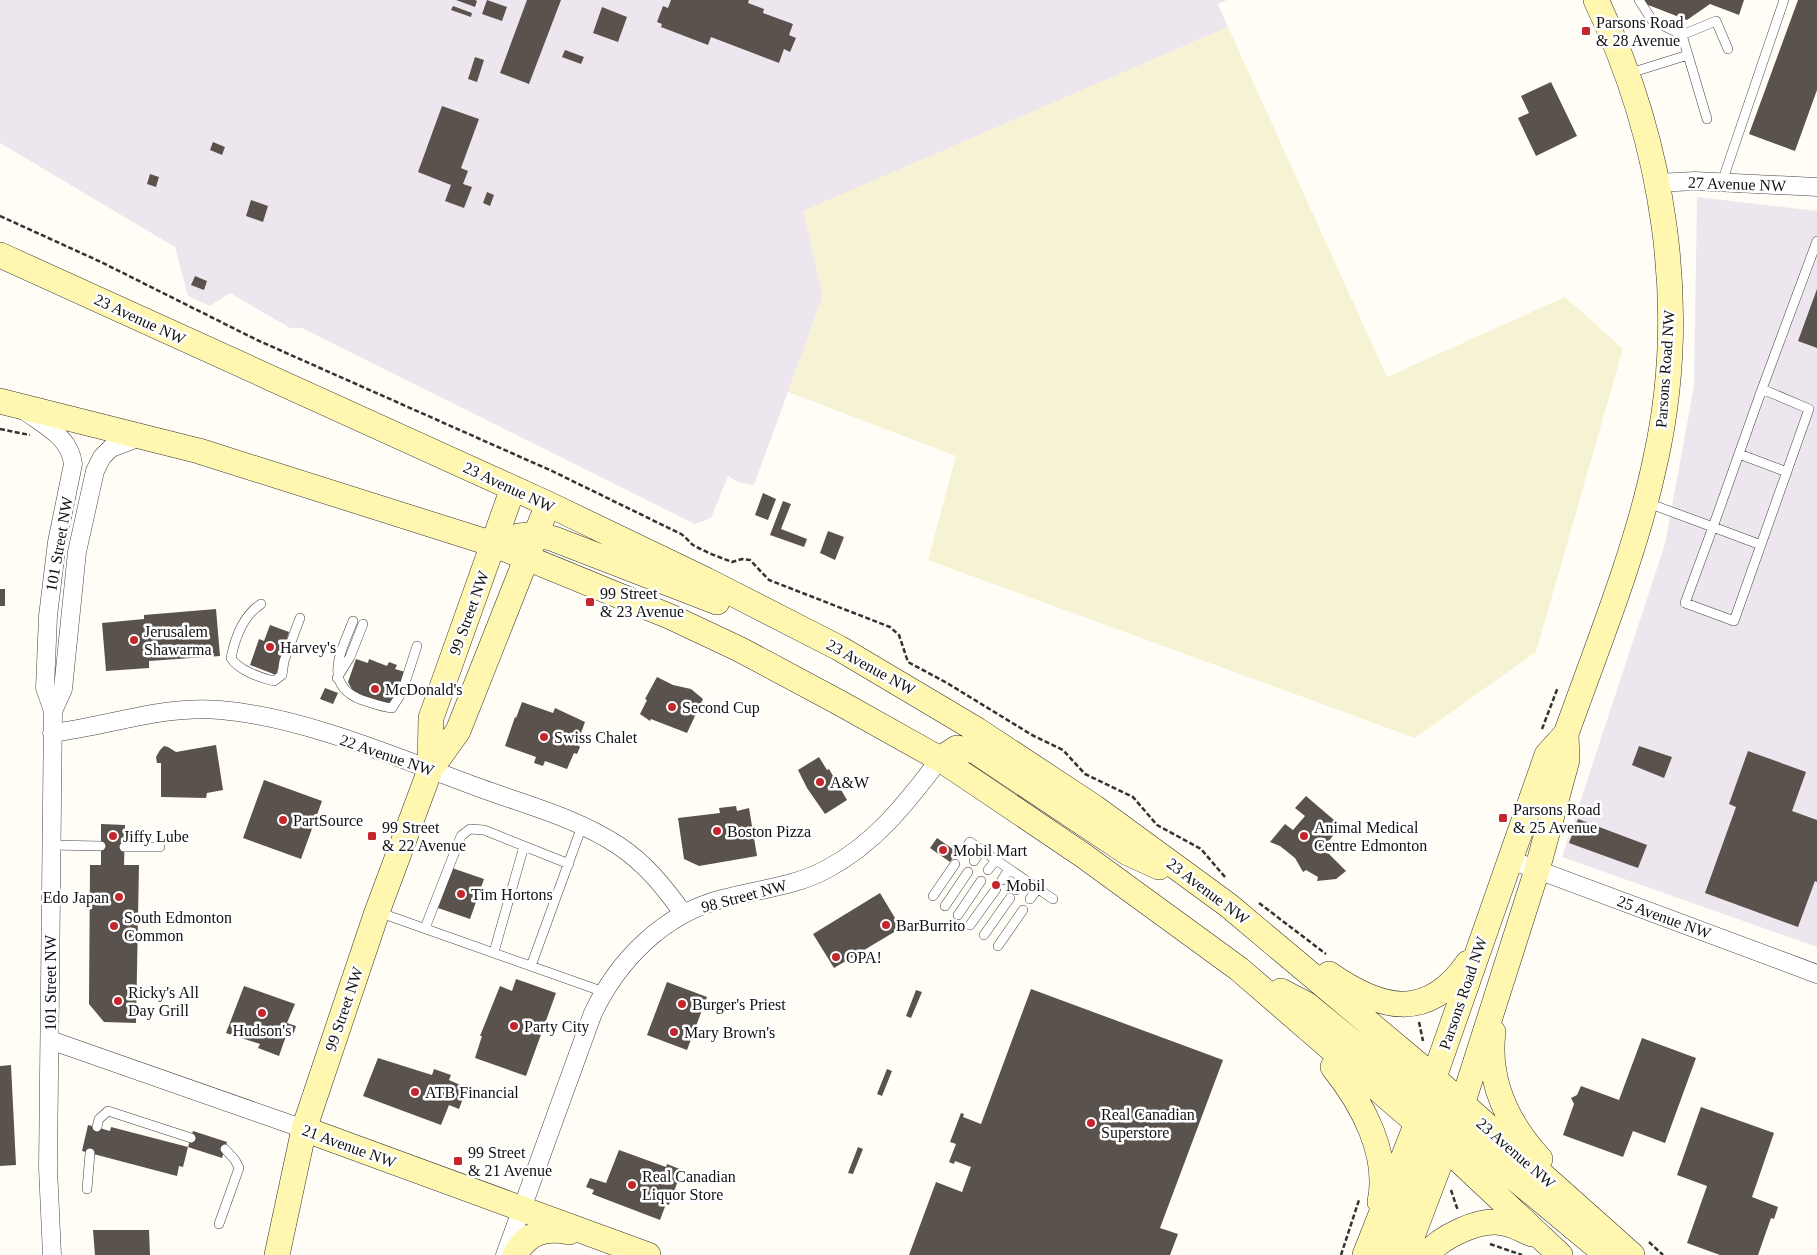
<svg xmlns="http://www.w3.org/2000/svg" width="1817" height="1255" viewBox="0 0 1817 1255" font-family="Georgia,serif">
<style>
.industrial{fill:#eee6ef}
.farmland{fill:#f6f3d4}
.building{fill:#5a524d}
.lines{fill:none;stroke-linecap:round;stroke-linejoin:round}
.lane-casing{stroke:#444;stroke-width:10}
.street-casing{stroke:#444;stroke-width:19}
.secondary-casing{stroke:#333;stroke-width:26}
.path{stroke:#333;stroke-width:2.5;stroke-dasharray:5 2.5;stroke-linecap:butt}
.lane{stroke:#fff;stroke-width:9}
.street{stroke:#fff;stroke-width:18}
.secondary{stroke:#fff6b0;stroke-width:25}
.poi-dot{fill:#c4262e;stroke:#fff;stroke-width:2}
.labels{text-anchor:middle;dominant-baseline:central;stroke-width:5;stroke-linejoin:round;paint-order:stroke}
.poi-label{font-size:16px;fill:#111;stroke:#fff;text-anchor:start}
.street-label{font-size:16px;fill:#111;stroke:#fff}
</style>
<rect width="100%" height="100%" fill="#fffdf5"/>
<path class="industrial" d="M0 0H1227L1218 4 1228 27 804 211 823 296 754 485 740 483 728 476 711 518 695 524 302 328H290L230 293 210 306 188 296 175 247 0 143Z
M1697 197 1817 211V947L1562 857 1665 544 1694 386Z"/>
<path class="farmland" d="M1228 27 1387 377 1565 297 1623 349 1536 652 1415 738 928 560 956 456 788 392 823 296 803 211Z"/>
<path class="building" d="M456 0H475L477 1 475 7Z
M487 0 507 7 502 21 482 14Z
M527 0H561L529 84 500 73Z
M671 0H749L748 3 764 9 763 13 793 24 789 35 796 38 790 52 784 49 779 63 711 37 708 45 661 27 662 24 657 22 663 6 668 8Z
M1642 0H1744L1739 15 1710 4 1687 20 1643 3Z
M1798 0H1817V90L1795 151 1749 134Z
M453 6 472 13 471 17 451 10Z
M602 7 627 17 618 42 593 33Z
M565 50 584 57 581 64 562 57Z
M475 57 484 60 477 82 468 79Z
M1551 82 1577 136 1536 156 1518 118 1529 113 1521 96Z
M442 106 479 119 461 168 468 171 463 184 472 187 464 208 445 201 451 185 418 172Z
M213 142 225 147 222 155 210 150Z
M150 174 159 177 156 187 147 184Z
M487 192 494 195 490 206 483 203Z
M251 200 268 206 263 222 246 216Z
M195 276 207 281 204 290 191 285Z
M1817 289V348L1798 341Z
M763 493 776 499 768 520 755 515Z
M783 501 791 504 781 529 807 539 804 547 770 535Z
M828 531 844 537 835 560 820 553Z
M0 589H5V606H0Z
M216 609 220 656 149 661V668L106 671 102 623 144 619V615Z
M270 625 289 632 276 675 250 665 259 639 264 641Z
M356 659 368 663 369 659 387 666 389 662 397 665 395 669 405 672 395 702 390 701 388 707 355 695 348 682Z
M657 677 673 685 691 689 703 699 687 733 656 721 651 719 650 721 640 714 647 700 645 699Z
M325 688 338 693 333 704 320 699Z
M522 702 553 713 555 708 585 722 577 744 580 747 577 754 574 753 567 769 545 761 543 766 534 763 536 757 505 746 515 717 516 718Z
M216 745 223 790 207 793 206 798 161 797V763H157L156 757 160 750 164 746 168 747 176 752Z
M1639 746 1672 757 1664 778 1632 765Z
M1748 751 1806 772 1792 811 1817 820V882L1815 881 1798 927 1705 893 1736 807 1729 804Z
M819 757 827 770 829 769 847 800 825 814 807 788 798 770Z
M264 780 322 801 301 859 243 838Z
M1306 796 1341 826 1323 848 1346 871 1336 879 1317 881 1318 877 1306 870 1303 872 1295 858 1280 846 1270 842 1285 824 1293 830 1305 816 1295 808Z
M736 806 737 811 749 808 757 856 699 866 684 859 678 818 720 813 719 808Z
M1578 819 1647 845 1638 868 1569 843Z
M101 824 125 825 124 865H139L136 1023 104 1022 89 1004 90 865H101Z
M937 838 957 852 950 862 930 848Z
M452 868 484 879 470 919 438 908Z
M880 893 901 928 834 968 813 934Z
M516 979 556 993 526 1076 475 1058 482 1036H480L500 986 512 991Z
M667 982 707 997 687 1050 647 1035Z
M244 986 295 1004 287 1023 296 1026 293 1035 287 1033 279 1056 258 1048 260 1044 226 1033Z
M1031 989 1223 1060 1160 1228 1178 1234 1170 1255H909L936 1182 962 1192 971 1167 955 1161 954 1164 949 1162 956 1144 950 1142 961 1113 964 1114 963 1117 981 1124Z
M916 990 922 992 911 1018 906 1016Z
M1642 1038 1696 1058 1665 1143 1633 1131 1623 1157 1563 1135 1574 1104 1571 1098 1577 1095 1581 1086 1619 1100Z
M378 1058 432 1075 434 1069 451 1075 449 1080 467 1088 459 1109 449 1105 441 1125 363 1096Z
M11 1065 16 1165 0 1166V1066Z
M887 1069 892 1071 882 1096 877 1094Z
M1701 1107 1774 1133 1752 1197 1778 1207 1774 1219 1771 1218 1758 1255H1720L1687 1243 1707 1186 1677 1175Z
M88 1125 110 1131 111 1127 188 1147 183 1167 179 1166 177 1176 82 1151Z
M193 1131 227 1142 222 1158 188 1147Z
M858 1147 863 1149 853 1174 848 1173Z
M619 1150 666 1167 667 1164 682 1170 669 1205 666 1204 660 1220 592 1194 594 1190 586 1187 590 1178 606 1183Z
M93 1230H149L150 1255H95Z"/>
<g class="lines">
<g class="lane-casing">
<path id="lane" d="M1639 0 1652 20 1682 35
M1688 55 1682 35 1716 21 1728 49
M1627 74 1688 55 1707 119
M1722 182 1784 0
M1762 389 1817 241
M1739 454 1787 472
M1645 502 1713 527 1685 603 1734 621 1809 409 1762 389 1713 527 1761 545
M261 604C244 615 235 638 231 658 238 670 261 678 274 681L282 675 284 661 300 618
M353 621C342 650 321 685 362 700 372 703 381 707 392 708L402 692 417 646
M337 678 350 657 363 624
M50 845 101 846
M124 847H160
M962 853 970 842 1053 899
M974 861 981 850
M988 870 996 860
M1002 880 1009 869
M1016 890 1024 879
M933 896 955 864
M1030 899 1038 888
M945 906 968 872
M378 912 604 992
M958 915 981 881
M970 925 996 889
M425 928 461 836 470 829 484 830 569 864
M984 935 1010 898
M998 946 1023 910
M494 952 524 846
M531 966 582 826
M97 1127 99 1119 108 1111 191 1138
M87 1189 90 1153
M219 1224 239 1168 235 1160 225 1149"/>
</g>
<g class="street-casing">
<path id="street" d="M1657 183 1695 181 1817 187
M25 411C45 426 70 437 73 464L57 542 48 616 45 688 53 711 48 1168 52 1255
M53 711 63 689 77 552 95 471 102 457 111 448 140 437
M52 733C109 726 163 705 220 710 305 717 400 759 480 788 526 805 577 818 619 846 646 864 664 887 683 913
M1511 860 1817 974
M50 1040 304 1129
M505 1255 593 1013C619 959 664 914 722 899 758 889 794 887 827 869 876 843 907 802 940 759"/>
</g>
<g class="secondary-casing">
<path id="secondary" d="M0 255 548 504 706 580 839 648 977 730 1094 807 1228 905 1419 1065 1632 1255
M0 401 199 451 493 544 671 617 739 649 840 703 940 759 976 783 1084 856 1239 969 1447 1149 1560 1255
M519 536 536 534 554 539 717 602
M940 759 957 748 975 751 1128 853 1159 867
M430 770 431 718 513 488
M1329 974C1381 1010 1427 1022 1468 963
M1281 991 1306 1004 1399 1080 1439 1108
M1493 1032C1487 1081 1508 1124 1540 1159
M1333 1067C1362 1103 1390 1154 1380 1202
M1440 1124 1465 1137 1607 1255
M304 1129 648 1255
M277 1255 304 1129 377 912 430 770 458 731 548 504
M515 1255C527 1233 544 1227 569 1232
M1365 1255 1426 1100 1547 755 1566 734C1597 647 1636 552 1655 462 1690 307 1664 142 1596 0
M1386 1255 1423 1154
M1405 1255 1462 1105 1537 870 1567 760 1566 734
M1426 1255C1441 1237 1479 1218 1503 1223 1513 1224 1522 1230 1532 1234"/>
</g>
<path class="path" d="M0 216 101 262 257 340 552 471 681 534C686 537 689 542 693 545 705 552 719 557 732 562L742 559 750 560 769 580 890 627 899 635 908 662 947 683 1032 735 1063 750 1085 774 1133 797 1157 825 1201 849 1225 877
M0 429 30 435
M1542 729 1558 687
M1259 903 1326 954
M1419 1022 1423 1041
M1451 1190 1458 1211
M1649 1242 1663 1255
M1490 1244 1522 1255
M1341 1255 1359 1200"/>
<use href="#lane" class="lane"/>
<use href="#street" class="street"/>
<use href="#secondary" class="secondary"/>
</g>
<g class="poi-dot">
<rect x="1581" y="26" width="10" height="10" rx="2.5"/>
<rect x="585" y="597" width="10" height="10" rx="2.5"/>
<circle cx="134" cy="640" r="5"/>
<circle cx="270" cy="647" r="5"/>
<circle cx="375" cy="689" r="5"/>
<circle cx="672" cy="707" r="5"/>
<circle cx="544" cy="737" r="5"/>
<circle cx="820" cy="782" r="5"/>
<rect x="1498" y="813" width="10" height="10" rx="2.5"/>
<circle cx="283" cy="820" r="5"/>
<circle cx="717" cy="831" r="5"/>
<circle cx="113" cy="836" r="5"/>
<rect x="367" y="831" width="10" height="10" rx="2.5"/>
<circle cx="1304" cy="836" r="5"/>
<circle cx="943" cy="850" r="5"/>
<circle cx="996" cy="885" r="5"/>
<circle cx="461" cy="894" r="5"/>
<circle cx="119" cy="897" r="5"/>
<circle cx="886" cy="925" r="5"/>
<circle cx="114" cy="926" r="5"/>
<circle cx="836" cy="957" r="5"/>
<circle cx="118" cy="1001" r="5"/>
<circle cx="682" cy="1004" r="5"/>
<circle cx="262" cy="1013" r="5"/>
<circle cx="514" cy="1026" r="5"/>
<circle cx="674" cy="1032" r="5"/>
<circle cx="415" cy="1092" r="5"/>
<circle cx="1091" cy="1123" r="5"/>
<rect x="453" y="1156" width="10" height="10" rx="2.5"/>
<circle cx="632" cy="1185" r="5"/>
</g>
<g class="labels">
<g class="poi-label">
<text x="1596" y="22">Parsons Road<tspan x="1596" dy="18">&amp; 28 Avenue</tspan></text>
<text x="600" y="593">99 Street<tspan x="600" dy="18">&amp; 23 Avenue</tspan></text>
<text x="144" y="631">Jerusalem<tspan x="144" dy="18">Shawarma</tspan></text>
<text x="280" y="647">Harvey's</text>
<text x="385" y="689">McDonald's</text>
<text x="682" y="707">Second Cup</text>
<text x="554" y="737">Swiss Chalet</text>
<text x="830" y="782">A&amp;W</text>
<text x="1513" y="809">Parsons Road<tspan x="1513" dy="18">&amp; 25 Avenue</tspan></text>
<text x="293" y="820">PartSource</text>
<text x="382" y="827">99 Street<tspan x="382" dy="18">&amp; 22 Avenue</tspan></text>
<text x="1314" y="827">Animal Medical<tspan x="1314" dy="18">Centre Edmonton</tspan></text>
<text x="727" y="831">Boston Pizza</text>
<text x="123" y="836">Jiffy Lube</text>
<text x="953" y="850">Mobil Mart</text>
<text x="1006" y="885">Mobil</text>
<text x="471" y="894">Tim Hortons</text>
<text x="109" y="897" text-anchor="end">Edo Japan</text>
<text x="124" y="917">South Edmonton<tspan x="124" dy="18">Common</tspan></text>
<text x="896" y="925">BarBurrito</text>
<text x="846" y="957">OPA!</text>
<text x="128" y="992">Ricky's All<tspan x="128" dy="18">Day Grill</tspan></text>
<text x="692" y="1004">Burger's Priest</text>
<text x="524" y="1026">Party City</text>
<text x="262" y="1030" text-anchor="middle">Hudson's</text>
<text x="684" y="1032">Mary Brown's</text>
<text x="425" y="1092">ATB Financial</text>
<text x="1101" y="1114">Real Canadian<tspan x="1101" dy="18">Superstore</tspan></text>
<text x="468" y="1152">99 Street<tspan x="468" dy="18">&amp; 21 Avenue</tspan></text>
<text x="642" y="1176">Real Canadian<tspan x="642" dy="18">Liquor Store</tspan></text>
</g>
<g class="street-label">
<text transform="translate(1737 184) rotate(2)">27 Avenue NW</text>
<text transform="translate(140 319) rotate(25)">23 Avenue NW</text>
<text transform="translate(1665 369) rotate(-86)">Parsons Road NW</text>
<text transform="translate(509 487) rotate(25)">23 Avenue NW</text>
<text transform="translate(59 544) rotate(-80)">101 Street NW</text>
<text transform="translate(469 613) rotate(-70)">99 Street NW</text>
<text transform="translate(871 667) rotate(29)">23 Avenue NW</text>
<text transform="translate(387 755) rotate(19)">22 Avenue NW</text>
<text transform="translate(1208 891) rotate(37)">23 Avenue NW</text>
<text transform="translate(744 896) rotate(-15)">98 Street NW</text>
<text transform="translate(1664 917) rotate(20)">25 Avenue NW</text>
<text transform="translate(50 983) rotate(-90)">101 Street NW</text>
<text transform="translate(1463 993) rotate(-71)">Parsons Road NW</text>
<text transform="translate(344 1009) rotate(-71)">99 Street NW</text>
<text transform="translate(349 1146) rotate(20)">21 Avenue NW</text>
<text transform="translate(1516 1153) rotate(41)">23 Avenue NW</text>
</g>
</g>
</svg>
